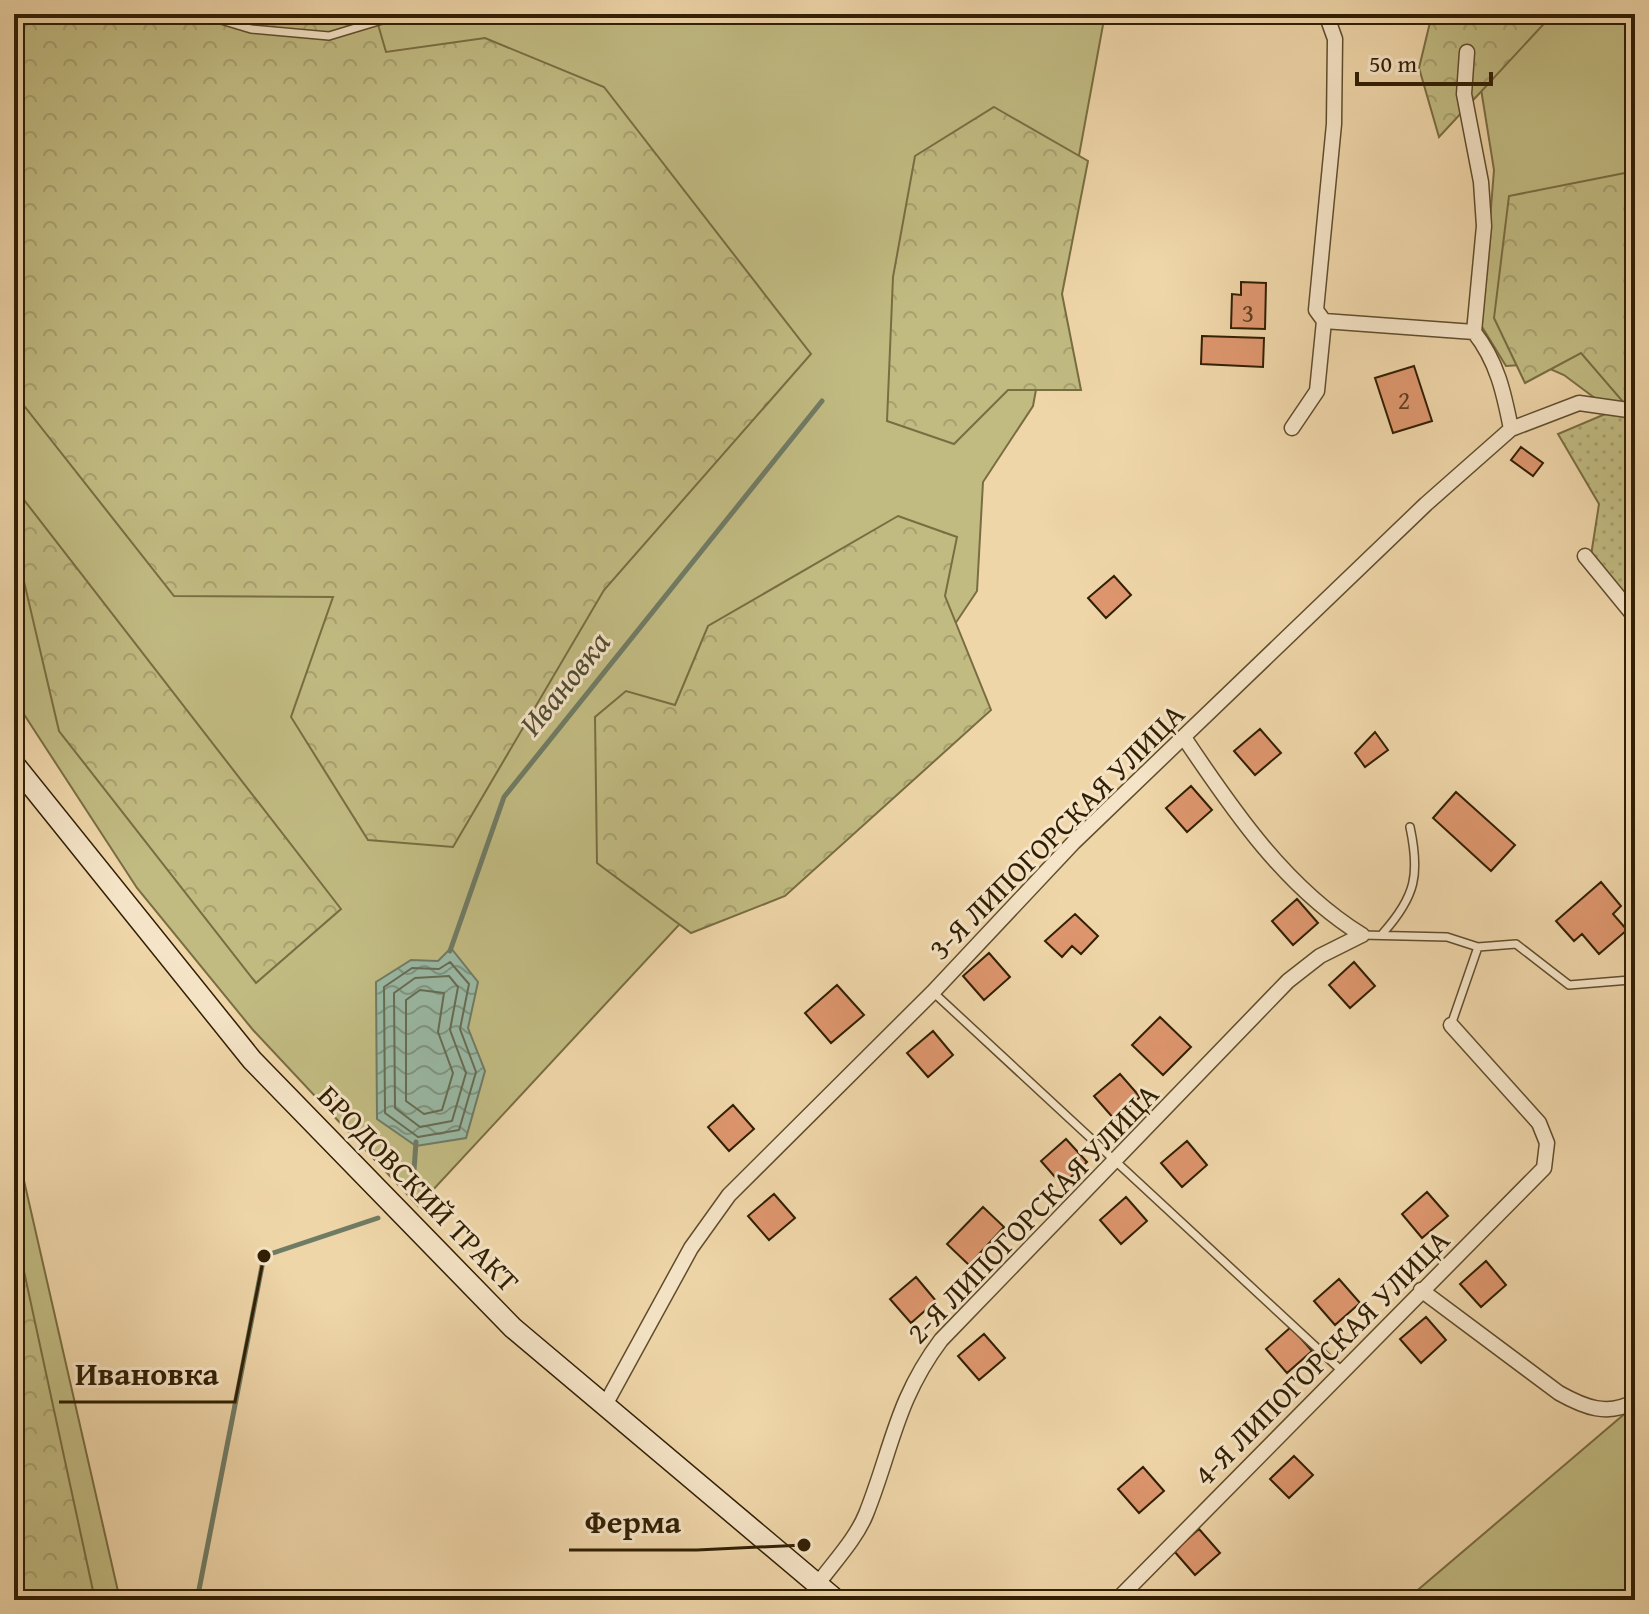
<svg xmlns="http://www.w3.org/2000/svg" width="1649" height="1614" viewBox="0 0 1649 1614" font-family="'Gentium Book Plus',serif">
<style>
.green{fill:#c1bb82;stroke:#796d42;stroke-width:2}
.forest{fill:url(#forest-crowns);stroke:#796d42;stroke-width:2}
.garden{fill:url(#garden-dots);stroke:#796d42;stroke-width:2}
.water{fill:url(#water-waves);stroke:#707b64;stroke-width:2}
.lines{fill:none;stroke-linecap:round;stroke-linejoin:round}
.shore{stroke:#666c54;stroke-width:2}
.stream{stroke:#707b64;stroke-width:5}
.building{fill:#de966e;stroke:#311f03;stroke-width:2}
.lane-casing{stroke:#604d2c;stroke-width:10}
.street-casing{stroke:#604d2c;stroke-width:17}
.secondary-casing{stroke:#311f03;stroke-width:23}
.lane{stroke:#f5e4c7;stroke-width:7}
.street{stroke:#f5e4c7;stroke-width:14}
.secondary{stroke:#f5e4c7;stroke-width:20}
.labels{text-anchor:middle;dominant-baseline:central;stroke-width:6;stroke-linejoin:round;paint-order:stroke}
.number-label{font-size:26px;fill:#5c3d1e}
.street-label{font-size:30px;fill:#311f03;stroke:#f5e4c7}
.water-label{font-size:32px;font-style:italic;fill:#504d34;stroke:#f5e4c7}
.leader{fill:none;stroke:#311f03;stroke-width:3}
.callout-dot{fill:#311f03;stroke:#f5e4c7;stroke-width:3}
.callout-label{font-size:32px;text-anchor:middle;font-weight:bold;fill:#311f03;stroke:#f5e4c7;stroke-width:6;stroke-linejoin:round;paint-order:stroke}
</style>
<defs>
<pattern id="forest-crowns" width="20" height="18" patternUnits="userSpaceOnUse" patternTransform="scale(2)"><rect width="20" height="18" fill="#c1bb82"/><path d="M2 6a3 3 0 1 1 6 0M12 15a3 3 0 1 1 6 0" fill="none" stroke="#a6a06f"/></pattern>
<pattern id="garden-dots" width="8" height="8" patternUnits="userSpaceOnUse" patternTransform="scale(2)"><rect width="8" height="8" fill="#c1bb82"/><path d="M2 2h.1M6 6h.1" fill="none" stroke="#a6a06f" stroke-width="1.8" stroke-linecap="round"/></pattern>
<pattern id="water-waves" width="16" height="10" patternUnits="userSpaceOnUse" patternTransform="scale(2)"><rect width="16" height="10" fill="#9ab9a5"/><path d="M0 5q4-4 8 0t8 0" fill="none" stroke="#7e9684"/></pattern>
</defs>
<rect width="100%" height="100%" fill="#efd6a9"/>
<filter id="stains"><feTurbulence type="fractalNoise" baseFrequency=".0025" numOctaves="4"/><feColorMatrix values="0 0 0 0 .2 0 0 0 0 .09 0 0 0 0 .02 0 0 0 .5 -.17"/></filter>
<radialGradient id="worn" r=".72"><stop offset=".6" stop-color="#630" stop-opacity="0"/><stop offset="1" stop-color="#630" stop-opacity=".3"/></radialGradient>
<path class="green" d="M14 14H1105L1033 406 983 482 977 591 947 636 418 1206 253 1030 137 888 14 699Z
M1469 14H1635V428L1564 375 1539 364 1506 366 1476 317 1488 245 1494 170Z
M14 1137 120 1600H14Z
M1635 1405V1600H1406Z"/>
<path class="forest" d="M14 14H387L377 21 386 52 485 38 604 87 811 354 604 590 453 847 368 840 291 717 333 597 174 596 14 393Z
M1432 14H1553L1439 137 1419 68Z
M994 107 1088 161 1062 294 1081 390H1008L954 444 887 421 893 277 915 156Z
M1635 171V402L1624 403 1581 353 1525 383 1494 318 1509 196Z
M14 487 341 909 256 983 59 731 14 539Z
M898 516 957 537 945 596 991 710 785 896 691 933 597 863 595 717 626 691 675 705 708 626Z
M14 1225 95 1600H14Z"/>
<path class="garden" d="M1617 409 1635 410V610L1590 562 1599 504 1558 434Z"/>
<path class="water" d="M451 948 478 982 468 1028 485 1071 466 1138 416 1146 377 1119 376 982 411 960 438 961Z"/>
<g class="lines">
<path class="shore" d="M450 962 469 984 460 1029 476 1072 459 1130 418 1137 385 1113 384 987 412 968 439 969Z
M449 976 458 987 450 1030 466 1073 452 1121 420 1127 395 1108 394 993 415 978Z
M420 990 444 993 438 1032 453 1073 442 1110 424 1114 406 1101V1000Z"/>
<path class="stream" d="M450 951 504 797 822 401
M413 1184 416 1142
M197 1600 264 1256 378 1218"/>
</g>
<path class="building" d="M1241 282 1266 283 1265 329 1231 328 1232 294 1241 295Z
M1202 336 1264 338 1263 367 1201 364Z
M1414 366 1432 421 1393 433 1375 378Z
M1521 447 1543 463 1533 476 1511 460Z
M1114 576 1131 595 1106 618 1088 598Z
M1260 729 1281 753 1255 775 1234 751Z
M1375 732 1388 750 1365 767 1355 753Z
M1191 786 1212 810 1187 832 1166 808Z
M1456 792 1515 845 1491 871 1433 818Z
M1601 882 1621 906 1613 914 1627 930 1599 954 1582 934 1574 941 1556 921Z
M1297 899 1318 923 1293 945 1272 921Z
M1075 914 1098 936 1081 954 1072 946 1062 957 1045 941Z
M989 953 1010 977 984 1000 963 976Z
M1354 962 1375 986 1350 1008 1329 985Z
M837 985 864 1015 831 1043 805 1013Z
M1160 1017 1191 1047 1163 1075 1132 1045Z
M933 1031 953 1055 928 1077 907 1053Z
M1120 1074 1140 1097 1115 1120 1094 1096Z
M733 1105 754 1129 729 1151 708 1127Z
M1066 1139 1087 1162 1062 1185 1041 1161Z
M1187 1141 1207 1165 1182 1187 1161 1163Z
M1427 1192 1448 1216 1422 1238 1402 1214Z
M774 1194 795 1218 769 1240 748 1216Z
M1126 1197 1147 1221 1121 1244 1100 1220Z
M983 1207 1004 1227 969 1265 947 1244Z
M1486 1261 1506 1285 1481 1307 1460 1284Z
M916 1277 936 1301 911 1323 890 1299Z
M1339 1279 1360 1303 1335 1325 1314 1301Z
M1426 1317 1446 1340 1421 1363 1400 1339Z
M1291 1327 1312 1351 1287 1373 1266 1349Z
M984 1334 1005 1358 979 1380 958 1356Z
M1294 1456 1313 1475 1289 1498 1270 1479Z
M1143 1467 1164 1491 1139 1513 1118 1489Z
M1199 1529 1220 1553 1195 1575 1174 1551Z"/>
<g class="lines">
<g class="lane-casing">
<path id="lane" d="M201 14 251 29 329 36 402 14
M1383 933C1416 896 1420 874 1410 827
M1362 935 1447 937 1478 947 1516 944 1569 985 1630 980 1635 983
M934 993 1343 1372
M1451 1025 1478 947"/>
</g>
<g class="street-casing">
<path id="street" d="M1467 52 1464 94 1481 182 1484 226 1474 332
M1324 321 1474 332C1497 361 1504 393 1511 429
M1292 428 1317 391 1324 321 1316 310 1334 124 1335 39 1326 14
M1585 556 1635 617
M1185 739C1234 812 1286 888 1362 935
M1421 1290 1559 1393C1584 1407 1608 1417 1635 1401
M604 1407 691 1248 729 1195 933 992 1074 842 1426 504 1511 429 1579 403 1635 411
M817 1585C833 1563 856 1539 866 1514 892 1449 896 1400 941 1340L1288 981 1320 956 1362 935
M1117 1600 1544 1168 1547 1143 1539 1123 1451 1025"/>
</g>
<g class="secondary-casing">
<path id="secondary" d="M14 764 252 1060 513 1328 836 1600"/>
</g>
<use href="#lane" class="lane"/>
<use href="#street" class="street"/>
<use href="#secondary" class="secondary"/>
</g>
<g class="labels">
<g class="number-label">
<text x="1248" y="312">3</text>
<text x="1404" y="399">2</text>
</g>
<g class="street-label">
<text transform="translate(1056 831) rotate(-45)">3-Я ЛИПОГОРСКАЯ УЛИЦА</text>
<text transform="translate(419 1188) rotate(46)">БРОДОВСКИЙ ТРАКТ</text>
<text transform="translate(1032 1213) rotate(-46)">2-Я ЛИПОГОРСКАЯ УЛИЦА</text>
<text transform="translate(1321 1357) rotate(-45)">4-Я ЛИПОГОРСКАЯ УЛИЦА</text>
</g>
<g class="water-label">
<text transform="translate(564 683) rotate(-51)">Ивановка</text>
</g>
</g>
<path class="leader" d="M264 1256L235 1402H59M804 1545L697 1550H569"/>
<g class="callout-dot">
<circle cx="264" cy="1256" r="8"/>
<circle cx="804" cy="1545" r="8"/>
</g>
<g class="callout-label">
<text x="147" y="1385">Ивановка</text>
<text x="633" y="1533">Ферма</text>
</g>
<rect width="1649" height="1614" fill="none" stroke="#efd6a9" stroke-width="48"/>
<rect x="16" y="16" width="1617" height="1582" fill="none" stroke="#311f03" stroke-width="4"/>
<rect x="24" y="24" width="1601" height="1566" fill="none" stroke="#311f03" stroke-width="2"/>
<path d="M1357 72v12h134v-12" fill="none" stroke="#311f03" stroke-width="4"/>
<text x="1369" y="72" font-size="24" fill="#311f03" stroke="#f5e4c7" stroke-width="6" paint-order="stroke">50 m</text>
<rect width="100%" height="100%" filter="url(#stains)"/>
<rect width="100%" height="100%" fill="url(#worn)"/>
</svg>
